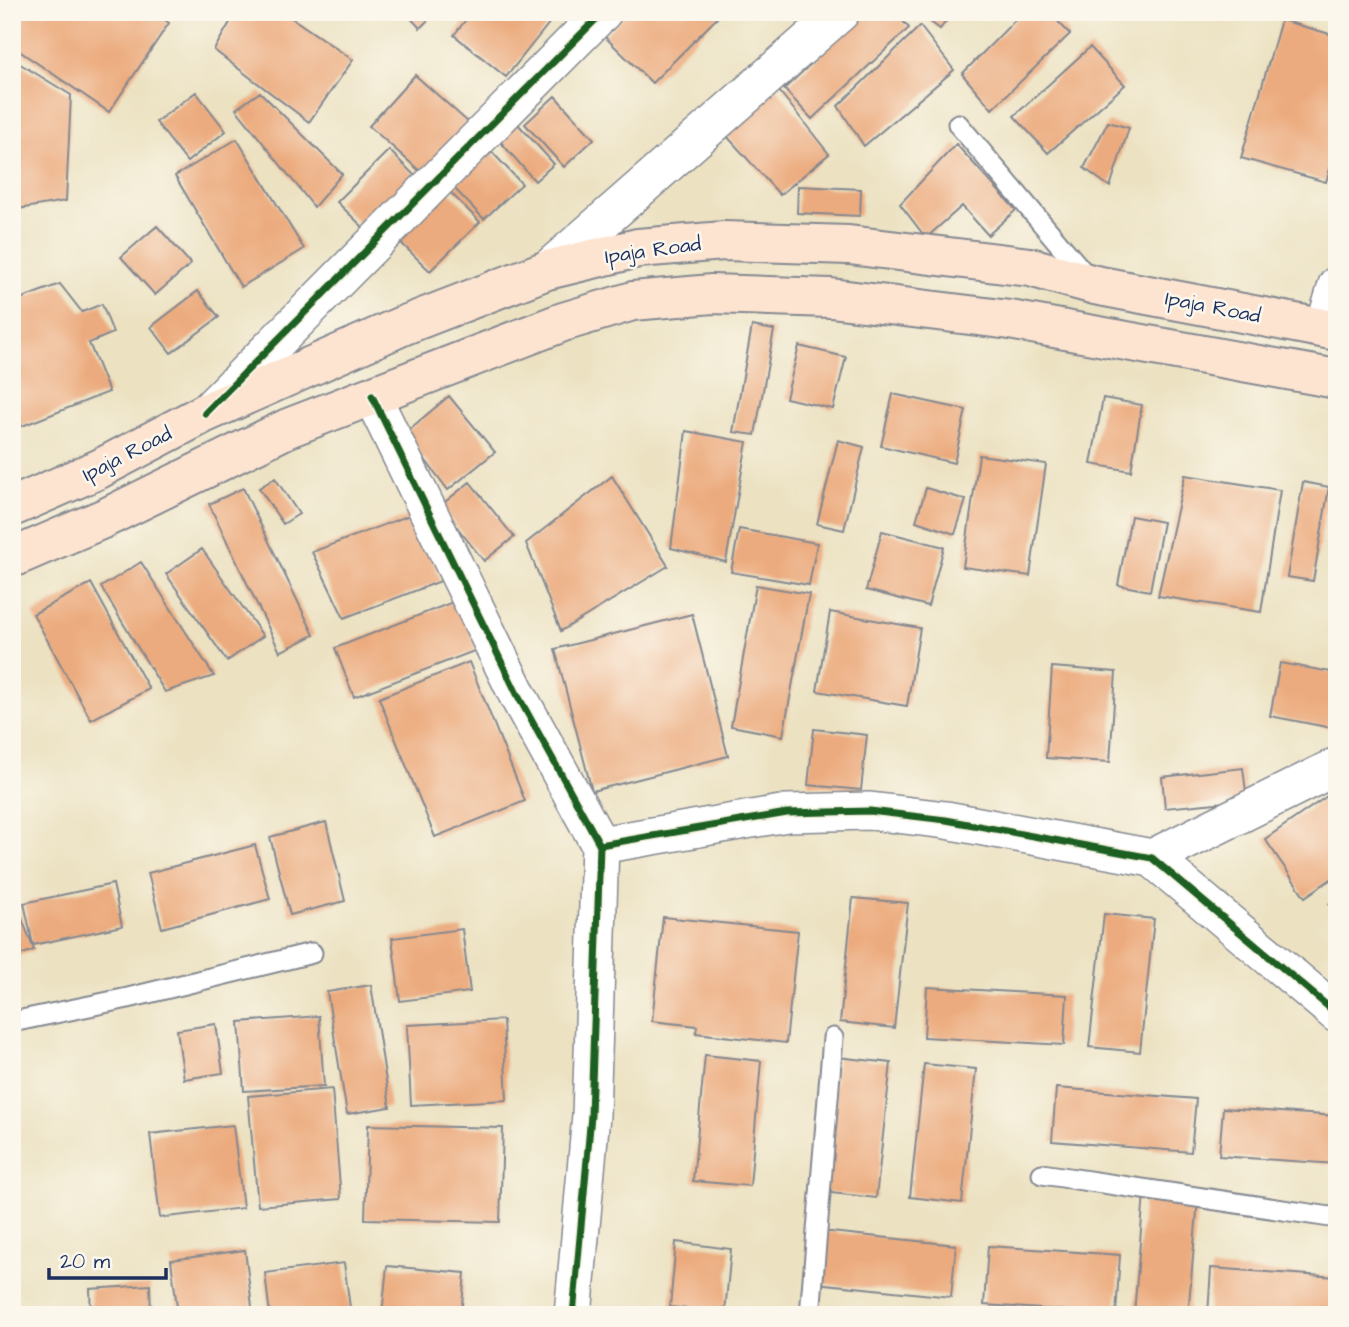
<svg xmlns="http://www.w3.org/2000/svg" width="1349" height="1327" font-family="'Architects Daughter',sans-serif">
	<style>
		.building { fill: #ecab7e }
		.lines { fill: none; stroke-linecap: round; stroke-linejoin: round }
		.service-casing { stroke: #848890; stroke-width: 23 }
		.minor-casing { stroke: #848890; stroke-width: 40 }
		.secondary-casing { stroke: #848890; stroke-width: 42 }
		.service { stroke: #fff; stroke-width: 19 }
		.minor { stroke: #fff; stroke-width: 37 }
		.secondary { stroke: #fde4d1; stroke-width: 38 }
		.cycleway-casing { stroke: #fbf7ec; stroke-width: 11 }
		.cycleway { stroke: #1b5e20; stroke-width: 7 }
		.labels { text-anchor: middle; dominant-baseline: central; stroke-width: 5; stroke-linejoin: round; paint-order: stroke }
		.street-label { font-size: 21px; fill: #1b2f5e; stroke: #fbf7ec }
	</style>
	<rect width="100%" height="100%" fill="#fbf7ec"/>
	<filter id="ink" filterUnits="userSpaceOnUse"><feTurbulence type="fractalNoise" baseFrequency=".0143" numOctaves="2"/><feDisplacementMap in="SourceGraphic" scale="14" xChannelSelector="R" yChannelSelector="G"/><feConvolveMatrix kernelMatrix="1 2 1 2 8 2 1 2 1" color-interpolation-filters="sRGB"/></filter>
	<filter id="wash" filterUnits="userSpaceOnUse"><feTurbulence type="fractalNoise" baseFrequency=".00686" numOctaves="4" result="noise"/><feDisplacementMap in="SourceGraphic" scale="28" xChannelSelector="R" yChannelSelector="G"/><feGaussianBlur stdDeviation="1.57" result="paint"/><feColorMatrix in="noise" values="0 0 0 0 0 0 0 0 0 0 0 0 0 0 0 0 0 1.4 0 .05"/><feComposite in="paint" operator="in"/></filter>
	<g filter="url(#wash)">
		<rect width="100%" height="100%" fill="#ece2c2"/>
		<g id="blocks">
			<path class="building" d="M12,12H154L169,23L109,112L12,46Z
				M236,12H283L353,60L309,122L214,50Z
				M405,12H436L420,28Z
				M472,12H558L506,77L454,35Z
				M628,12H723L652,83L604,36Z
				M866,12H895L909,28L812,119L784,89Z
				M917,12H953L940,29Z
				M1023,12H1049L1070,34L992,109L962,74Z
				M1281,20L1337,36V145L1326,182L1241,158Z
				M920,26L954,70L864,146L838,106Z
				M1090,47L1125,85L1048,153L1014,116Z
				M12,59L71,95L66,201L12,210Z
				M415,75L468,122L422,173L369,126Z
				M776,87L829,154L780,195L725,134Z
				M196,92L226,131L187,162L156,122Z
				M260,92L342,174L314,207L236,109Z
				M555,96L594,139L564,167L525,124Z
				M1108,122L1129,128L1110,187L1084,168Z
				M517,123L554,164L535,181L498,139Z
				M237,139L304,249L241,287L175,176Z
				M956,144L1016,210L988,235L962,206L926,238L900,204Z
				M389,150L419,180L367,231L337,202Z
				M492,152L522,184L484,219L453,187Z
				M798,186L861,189L860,216L797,213Z
				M448,190L480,222L430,271L397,239Z
				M157,226L191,264L155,295L121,257Z
				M60,284L82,312L102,304L113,333L89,343L109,392L12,430V302Z
				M198,291L219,317L171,353L151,327Z
				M752,326L774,330L755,435L733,432Z
				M799,346L846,357L833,409L786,398Z
				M893,394L966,410L954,463L881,446Z
				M449,396L495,452L448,490L405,433Z
				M1103,398L1142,405L1131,471L1091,464Z
				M686,431L747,442L726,562L671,548Z
				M838,440L864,447L844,530L817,524Z
				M979,455L1046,464L1030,576L963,567Z
				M1185,475L1280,490L1261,612L1158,596Z
				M612,476L668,566L561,631L526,543Z
				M275,478L299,514L283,524L259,488Z
				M470,482L514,537L484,561L440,506Z
				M1303,482L1329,487L1313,581L1287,577Z
				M243,488L314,635L280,652L209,504Z
				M926,488L966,500L955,534L916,521Z
				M415,513L441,581L344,618L312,552Z
				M1131,516L1163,522L1150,591L1118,585Z
				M739,529L817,543L809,585L731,572Z
				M882,531L944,547L928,606L866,590Z
				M202,549L263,636L227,661L166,574Z
				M141,562L214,676L165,692L101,587Z
				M91,583L149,689L91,720L33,614Z
				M756,585L809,594L783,736L731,726Z
				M458,600L477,650L354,697L335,648Z
				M830,612L920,628L907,706L817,691Z
				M692,614L728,756L592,791L555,649Z
				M469,662L525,801L435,837L379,698Z
				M1280,663L1337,673V729L1270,716Z
				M1052,667L1116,672L1110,762L1046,758Z
				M814,729L867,735L861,790L808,785Z
				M1243,768L1247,800L1165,808L1162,777Z
				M1333,792L1337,797V875L1305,897L1265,839Z
				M326,822L345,901L290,915L270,837Z
				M255,845L270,899L162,928L148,873Z
				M113,884L122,926L33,945L24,903Z
				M12,893L34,950L12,958Z
				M853,898L908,903L894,1028L840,1022Z
				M1337,898V915L1329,904Z
				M1104,914L1154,919L1140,1052L1089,1047Z
				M663,917L798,931L786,1043L696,1033L697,1026L652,1021Z
				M462,929L470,992L400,1001L392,938Z
				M371,985L390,1107L347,1114L327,992Z
				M927,987L1067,995L1064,1045L924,1037Z
				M319,1016L324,1086L244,1091L239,1022Z
				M503,1020L507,1100L411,1105L407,1025Z
				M216,1024L223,1073L184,1079L177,1030Z
				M705,1055L761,1061L750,1186L693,1181Z
				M837,1057L891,1063L876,1198L823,1192Z
				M924,1064L976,1069L962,1203L910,1197Z
				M1056,1088L1196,1099L1191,1152L1052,1141Z
				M332,1089L341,1199L258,1206L248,1096Z
				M1223,1108L1337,1116V1164L1219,1156Z
				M233,1125L243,1208L160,1218L150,1134Z
				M368,1125L503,1128L500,1222L365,1219Z
				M12,1183L16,1201L12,1202Z
				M1144,1194L1198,1199L1188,1315L1134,1314Z
				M821,1231L956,1245L951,1297L816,1283Z
				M676,1242L731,1249L725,1313L670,1307Z
				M988,1246L1120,1255L1116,1314L984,1305Z
				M245,1250L253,1315H178L171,1260Z
				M344,1263L351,1315H270L265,1273Z
				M387,1266L465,1273L461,1315H382Z
				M1211,1268L1337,1277V1315H1208Z
				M150,1285L151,1315H91L90,1289Z"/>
		</g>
	</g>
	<g filter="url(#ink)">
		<use href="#blocks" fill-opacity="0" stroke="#848890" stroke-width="2"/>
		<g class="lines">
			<defs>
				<path id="service" d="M958,124L1089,279
					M12,1022L128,998L312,953
					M1042,1174L1337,1218
					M810,1315L833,1038"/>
				<path id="minor" d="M547,270L841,12
					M1324,329L1337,285
					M372,396L518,696L600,845L591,1115L573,1315
					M210,409L603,12
					M600,845L787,813L870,811L946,820L1152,858L1337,1014
					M1152,858L1337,766"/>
				<path id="secondary" d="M12,507L99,469L205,413L402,326L547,270L638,248L724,241L849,245L1030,267L1095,285L1337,331
					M12,558L105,518L288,428L563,322L633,301L712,294L831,298L1010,320L1337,379"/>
			</defs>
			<use href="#service" class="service-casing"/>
			<use href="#minor" class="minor-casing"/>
			<use href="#secondary" class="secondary-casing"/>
			<use href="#service" class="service"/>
			<use href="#minor" class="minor"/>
			<use href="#secondary" class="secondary"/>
			<defs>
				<path id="cycleway" d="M372,396L518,696L600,845L591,1115L573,1315
					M205,413L603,12
					M600,845L787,813L870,811L946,820L1152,858L1337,1014"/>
			</defs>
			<use href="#cycleway" class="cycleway-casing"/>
			<use href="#cycleway" class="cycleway"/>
		</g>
	</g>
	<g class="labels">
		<g class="street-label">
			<text transform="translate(653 250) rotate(-8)">Ipaja Road</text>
			<text transform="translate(1213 307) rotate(11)">Ipaja Road</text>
			<text transform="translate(127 454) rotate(-27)">Ipaja Road</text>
		</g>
	</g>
	<rect width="1349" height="1327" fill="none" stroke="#fbf7ec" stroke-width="42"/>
	<path d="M49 1268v10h117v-10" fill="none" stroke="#1b2f5e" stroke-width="3.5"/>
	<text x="60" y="1268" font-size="21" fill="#1b2f5e" stroke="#fbf7ec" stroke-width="5" paint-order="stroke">20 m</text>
</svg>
